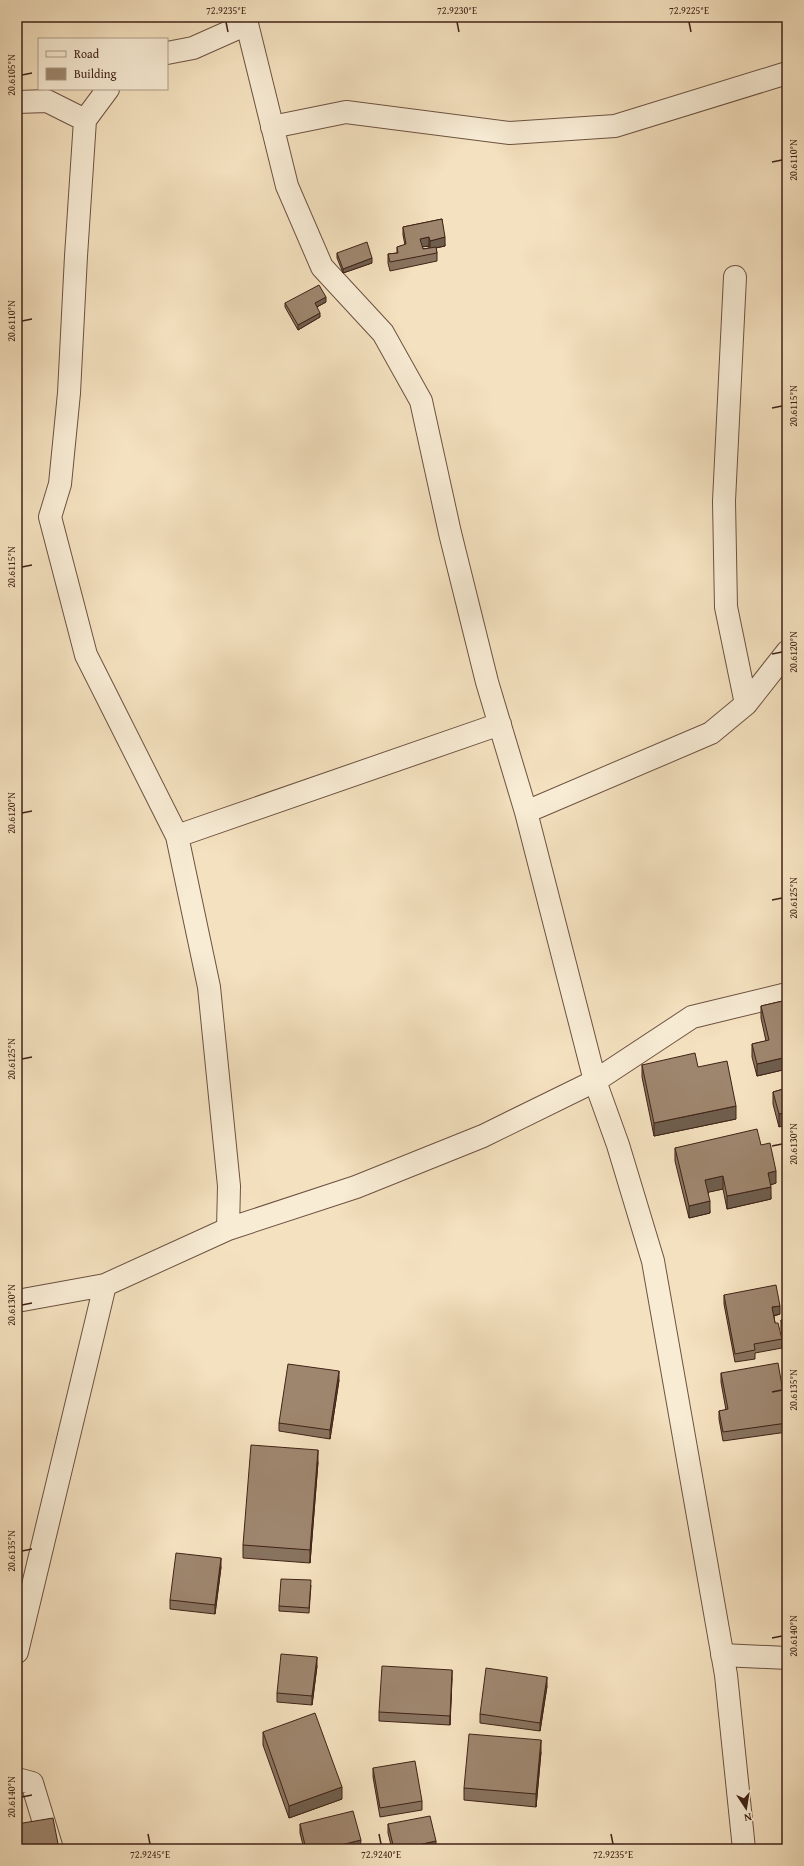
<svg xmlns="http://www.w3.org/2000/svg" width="804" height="1866" font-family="'Gentium Book Plus',serif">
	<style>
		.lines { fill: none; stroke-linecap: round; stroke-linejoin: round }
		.minor-casing { stroke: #6d5241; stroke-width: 24 }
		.minor { stroke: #f8ecd5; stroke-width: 22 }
		.wall { fill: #88735f; stroke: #402317; fill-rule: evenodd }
		.shaded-wall { fill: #6f5e4d; stroke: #402317 }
		.building { fill: #9e866e; stroke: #402317 }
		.ticks { fill: none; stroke: #402317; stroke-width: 1.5 }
		.neatline { fill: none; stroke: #402317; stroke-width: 1.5 }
		.ticks-label { font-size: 10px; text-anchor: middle; fill: #402317 }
	</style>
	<rect width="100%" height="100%" fill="#f4e1bf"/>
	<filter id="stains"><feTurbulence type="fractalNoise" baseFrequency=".005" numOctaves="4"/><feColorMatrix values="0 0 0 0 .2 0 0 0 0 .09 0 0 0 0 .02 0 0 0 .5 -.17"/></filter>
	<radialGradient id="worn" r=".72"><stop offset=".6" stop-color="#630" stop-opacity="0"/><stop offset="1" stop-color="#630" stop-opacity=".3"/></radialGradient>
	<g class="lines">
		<defs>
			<path id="minor" d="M247,17V24L287,186L322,267L383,333L421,401L450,533L487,682L526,812L595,1081L618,1145L653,1261L726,1675L744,1849
				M167,53L193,48L247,24
				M108,89L85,120L76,256L69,393L60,484L50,517L86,655L177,836L209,987L229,1186L228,1229
				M17,102L47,101L85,120
				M272,127L346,112L510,133L615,126L787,73
				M735,277L724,501L726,607L746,704
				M526,812L711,733L746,704L787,652
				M177,836L500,724
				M17,1301L105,1285L228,1229L356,1187L483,1136L595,1081L692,1017L787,994
				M17,1652L105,1285
				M722,1655L787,1658
				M17,1779L32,1783L52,1849"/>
		</defs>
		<use href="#minor" class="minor-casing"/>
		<use href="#minor" class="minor"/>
	</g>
	<path class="wall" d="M442,219L445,246L436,248L437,253V261L390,271L388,263V254L397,253V247L405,245L403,235V227ZM429,246V248L423,249L422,247Z
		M337,253L372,263L343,273L337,258Z
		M326,302L317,307L320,317L298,330L285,307V303Z
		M787,1000V1069L757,1076L752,1057V1044L766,1041L761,1018V1006Z
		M642,1065L698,1067L736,1119L654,1136L642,1077Z
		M787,1088L779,1127L773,1104V1092Z
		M761,1145L776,1183L770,1185L771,1199L727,1209L723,1189L708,1192L710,1213L689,1218L675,1161V1148Z
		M783,1282H787V1309L783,1291Z
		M724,1295L780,1314L774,1316L775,1323L782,1339V1348L755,1353V1359L735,1362L724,1304Z
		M787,1319L785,1352L781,1329V1320Z
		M721,1373L787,1414V1432L723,1441L719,1419V1411L726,1410L721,1382Z
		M339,1380L330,1439L279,1431V1423Z
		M318,1462L310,1563L243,1558V1545Z
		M221,1567L215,1614L170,1609V1600Z
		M311,1585L309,1613L279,1611V1606Z
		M317,1666L312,1705L277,1702V1693Z
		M452,1678L450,1725L379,1721V1712Z
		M547,1686L540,1731L480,1723V1714Z
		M263,1732L342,1799L289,1818L263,1745Z
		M541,1752L536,1807L464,1800V1788Z
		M373,1768L422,1801V1810L380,1817L373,1777Z
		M300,1824L361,1849H304L300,1833Z
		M388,1824L436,1849H392L388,1833Z"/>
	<path class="shaded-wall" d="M429,237V246L420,247V239Z
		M445,237V246L430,249V241Z
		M372,258V263L343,273V269Z
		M326,297V302L315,308V303Z
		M320,313V317L298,330V325Z
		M787,1057V1069L757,1076V1064Z
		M736,1106V1119L654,1136V1123Z
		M787,1112V1125L779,1127V1114Z
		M776,1171V1183L768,1186V1173Z
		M723,1176V1189L705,1193V1180Z
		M771,1187V1199L727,1209V1196Z
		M710,1201V1213L689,1218V1206Z
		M780,1306V1314L772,1316V1307Z
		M785,1343H787V1351L785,1352Z
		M339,1371V1380L330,1439V1430Z
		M318,1450V1462L310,1563V1550Z
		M221,1558V1567L215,1614V1605Z
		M317,1657V1666L312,1705V1696Z
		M452,1670V1678L450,1725V1716Z
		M547,1677V1686L540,1731V1723Z
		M541,1740V1752L536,1807V1794Z
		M342,1787V1799L289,1818V1806Z
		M361,1840L360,1849H325Z
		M436,1841V1849H400Z"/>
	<path class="building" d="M442,219L445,237L430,241L429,237L420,239L423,249L436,247L437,253L390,262L388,254L398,253L397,247L406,244L403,227Z
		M367,242L372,258L343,269L337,253Z
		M319,285L326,297L315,303L320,313L298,325L285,303Z
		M787,1000V1057L757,1064L752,1044L769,1040L761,1006Z
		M695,1053L698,1067L727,1061L736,1106L654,1123L642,1065Z
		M787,1088V1112L779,1114L773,1092Z
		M757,1129L761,1145L770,1143L776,1171L768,1173L771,1187L727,1196L723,1176L705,1180L710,1201L689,1206L675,1148Z
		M783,1282H787V1300Z
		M776,1285L780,1306L772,1307L775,1323H778L782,1339L754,1344L755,1350L735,1354L724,1295Z
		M787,1319V1343H785L781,1320Z
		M778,1363L787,1414V1423L723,1432L719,1411L728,1409L721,1373Z
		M288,1364L339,1371L330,1430L279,1423Z
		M251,1445L318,1450L310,1550L243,1545Z
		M176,1553L221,1558L215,1605L170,1600Z
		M281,1579L311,1580L309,1608L279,1606Z
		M281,1654L317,1657L312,1696L277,1693Z
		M382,1666L452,1670L450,1716L379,1712Z
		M486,1668L547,1677L540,1723L480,1714Z
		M315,1713L342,1787L289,1806L263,1732Z
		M469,1734L541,1740L536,1794L464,1788Z
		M415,1761L422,1801L380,1808L373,1768Z
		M353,1811L361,1840L325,1849H306L300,1824Z
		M430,1816L436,1841L400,1849H394L388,1824Z
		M53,1818L59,1849H17V1824Z"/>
	<path class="ticks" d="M226,22L228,32M457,22L459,32M689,22L691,32M22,75L32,73M772,162L782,160M22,321L32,319M772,408L782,406M22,567L32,565M772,654L782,652M22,813L32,811M772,900L782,898M22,1059L32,1057M772,1146L782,1144M22,1305L32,1303M772,1392L782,1390M22,1551L32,1549M772,1638L782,1636M22,1797L32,1795M148,1834L150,1844M379,1834L381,1844M611,1834L613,1844"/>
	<rect width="804" height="1866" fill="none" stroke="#f4e1bf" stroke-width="44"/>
	<rect x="38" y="38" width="130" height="52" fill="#f8ecd5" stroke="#ae9c89"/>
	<rect x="46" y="51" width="20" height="6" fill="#f8ecd5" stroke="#ae9c89"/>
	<text x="74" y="58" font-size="12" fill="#402317">Road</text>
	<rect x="46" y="68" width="20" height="12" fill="#9e866e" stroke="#ae9c89"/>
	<text x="74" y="78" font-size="12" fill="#402317">Building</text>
	<g transform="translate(746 1808) rotate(168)" stroke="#f8ecd5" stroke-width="3" paint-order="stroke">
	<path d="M0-3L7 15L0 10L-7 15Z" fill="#402317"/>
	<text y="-6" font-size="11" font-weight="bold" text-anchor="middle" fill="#402317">N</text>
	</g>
	<rect x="22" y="22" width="760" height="1822" class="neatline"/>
	<g class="ticks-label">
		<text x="226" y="14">72.9235°E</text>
		<text x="457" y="14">72.9230°E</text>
		<text x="689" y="14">72.9225°E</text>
		<text transform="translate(11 75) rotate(-90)" y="4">20.6105°N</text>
		<text transform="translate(793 160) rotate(-90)" y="4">20.6110°N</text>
		<text transform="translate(11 321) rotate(-90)" y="4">20.6110°N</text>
		<text transform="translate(793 406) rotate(-90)" y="4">20.6115°N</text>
		<text transform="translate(11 567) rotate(-90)" y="4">20.6115°N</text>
		<text transform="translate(793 652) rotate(-90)" y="4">20.6120°N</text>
		<text transform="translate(11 813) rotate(-90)" y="4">20.6120°N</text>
		<text transform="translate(793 898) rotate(-90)" y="4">20.6125°N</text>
		<text transform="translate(11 1059) rotate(-90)" y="4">20.6125°N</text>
		<text transform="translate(793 1144) rotate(-90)" y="4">20.6130°N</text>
		<text transform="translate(11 1305) rotate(-90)" y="4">20.6130°N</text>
		<text transform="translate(793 1390) rotate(-90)" y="4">20.6135°N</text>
		<text transform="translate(11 1551) rotate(-90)" y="4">20.6135°N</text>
		<text transform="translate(793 1636) rotate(-90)" y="4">20.6140°N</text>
		<text transform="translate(11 1797) rotate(-90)" y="4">20.6140°N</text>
		<text x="150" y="1858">72.9245°E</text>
		<text x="381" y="1858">72.9240°E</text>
		<text x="613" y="1858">72.9235°E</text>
	</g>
	<rect width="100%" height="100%" filter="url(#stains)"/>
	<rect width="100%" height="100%" fill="url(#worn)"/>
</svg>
